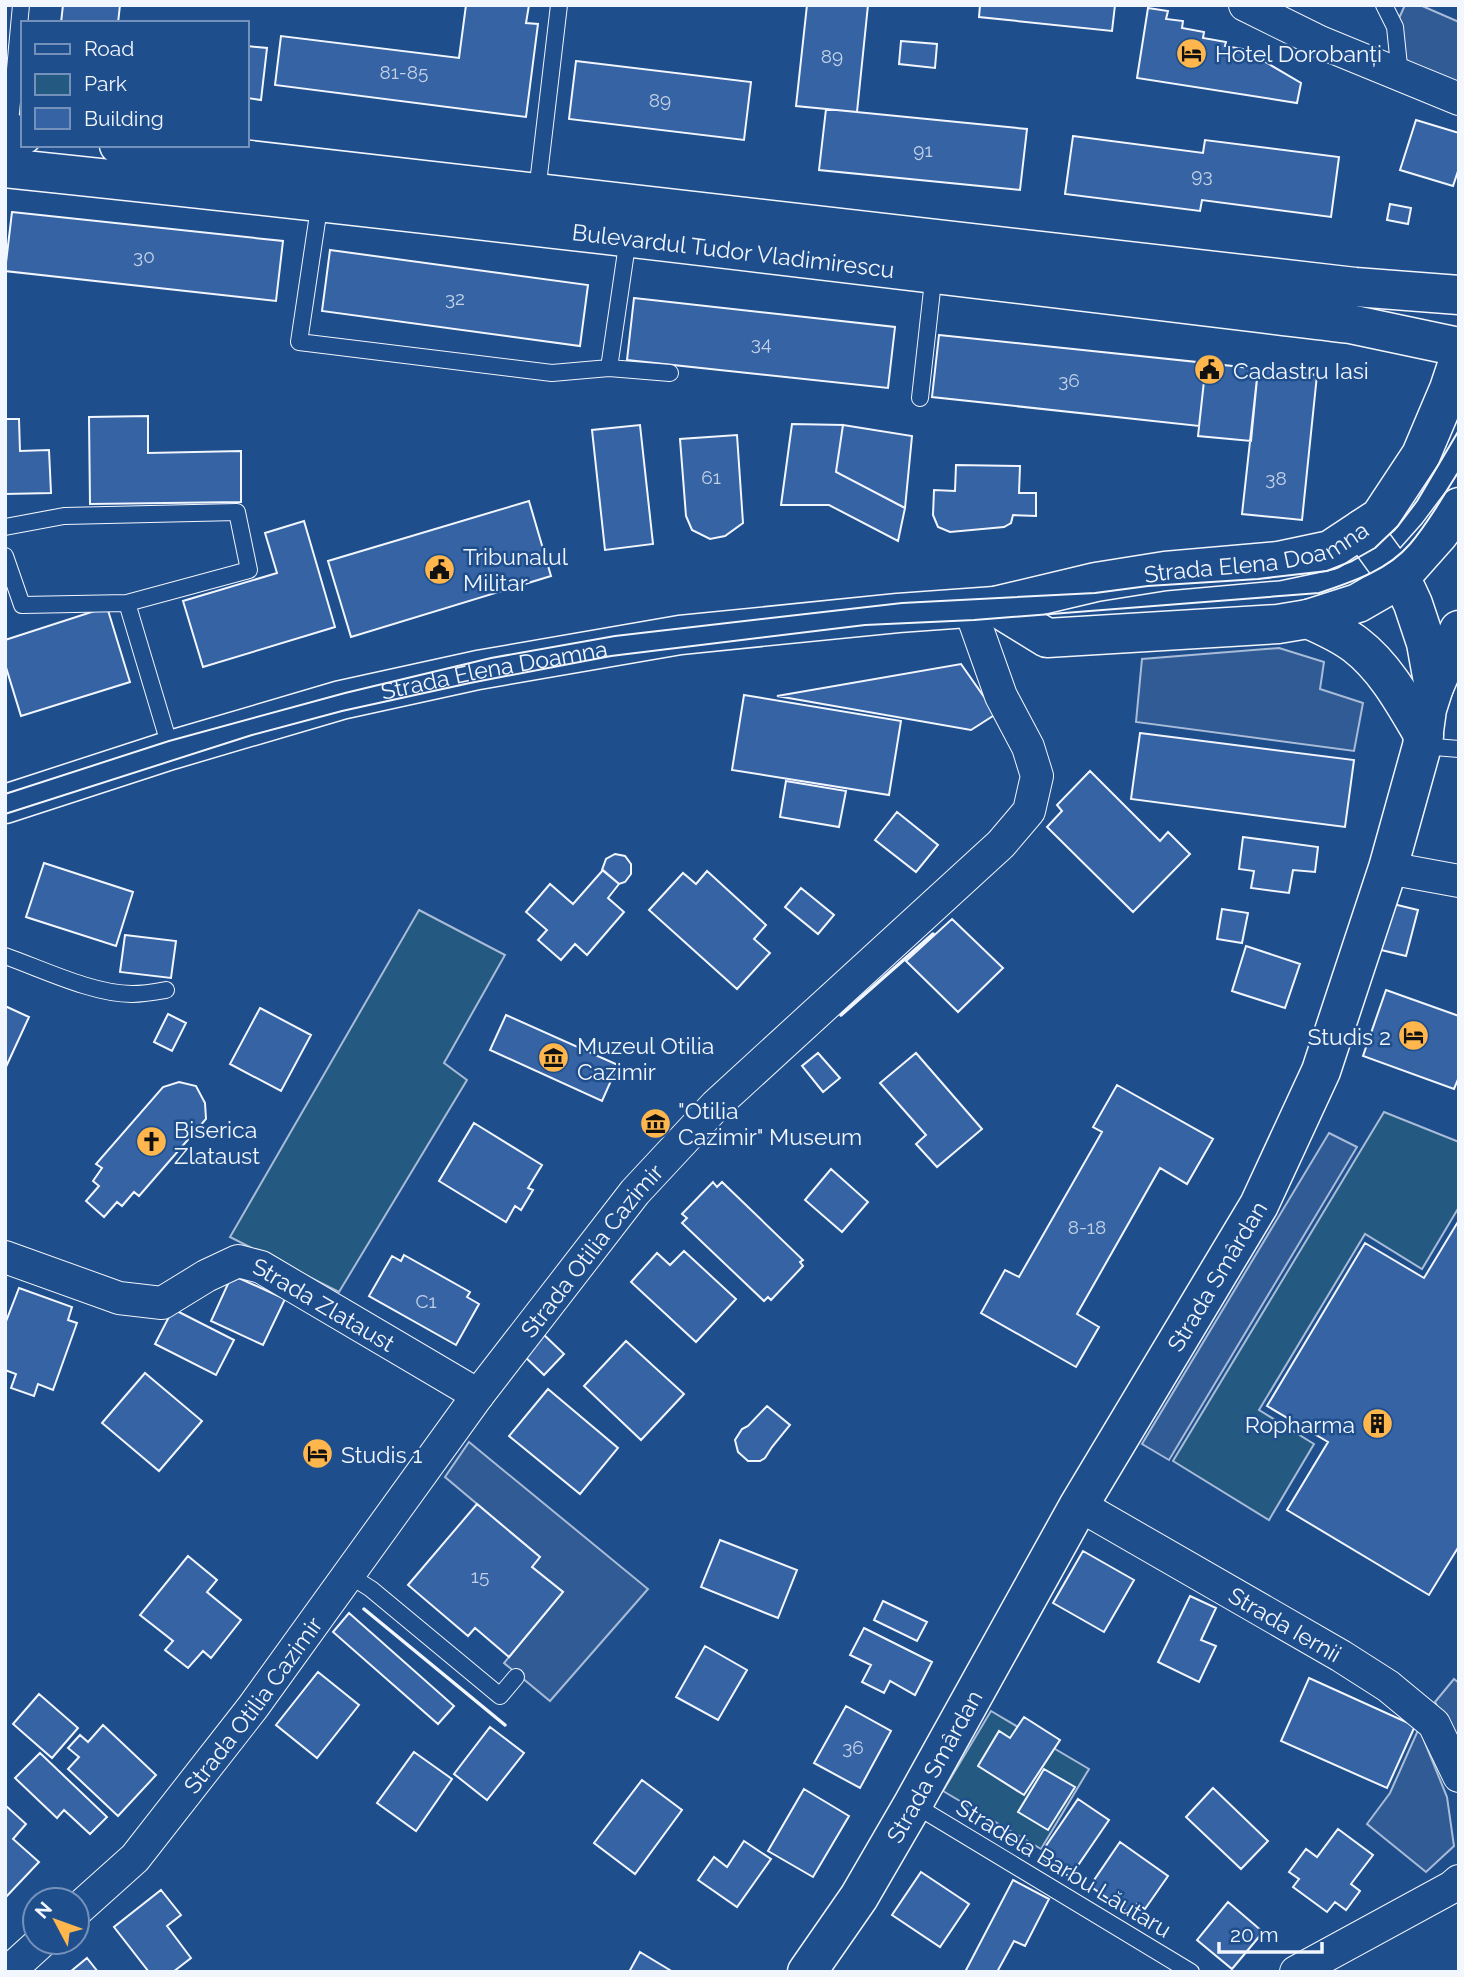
<svg xmlns="http://www.w3.org/2000/svg" width="1464" height="1977" font-family="Raleway,sans-serif">
	<style>
		.green { fill: #245a82; stroke: #a8bbd7; stroke-width: 2 }
		.parking { fill: #305b95; stroke: #a8bbd7; stroke-width: 2 }
		.building { fill: #3563a3; stroke: #f2f6ff; stroke-width: 2 }
		.lines { fill: none; stroke-linecap: round; stroke-linejoin: round }
		.service-casing { stroke: #f2f6ff; stroke-width: 18 }
		.minor-casing { stroke: #f2f6ff; stroke-width: 34 }
		.tertiary-casing { stroke: #f2f6ff; stroke-width: 41 }
		.secondary-casing { stroke: #f2f6ff; stroke-width: 41 }
		.primary-casing { stroke: #f2f6ff; stroke-width: 41 }
		.service { stroke: #1f4e8c; stroke-width: 16 }
		.minor { stroke: #1f4e8c; stroke-width: 32 }
		.tertiary { stroke: #1f4e8c; stroke-width: 38 }
		.secondary { stroke: #1f4e8c; stroke-width: 38 }
		.primary { stroke: #1f4e8c; stroke-width: 38 }
		.tram { stroke: #f2f6ff; stroke-width: 2 }
		.wall { stroke: #f2f6ff; stroke-width: 3.5 }
		.labels { text-anchor: middle; dominant-baseline: central; stroke-width: 5; stroke-linejoin: round; paint-order: stroke }
		.number-label { font-size: 19px; fill: #c3d1e8 }
		.poi-label { font-size: 23px; fill: #f2f6ff; stroke: #1f4e8c; text-anchor: start }
		.street-label { font-size: 23px; fill: #f2f6ff; stroke: #1f4e8c }
	</style>
	<rect width="100%" height="100%" fill="#1f4e8c"/>
	<path class="green" d="M419,910L505,955L444,1063L467,1080L339,1292L230,1237Z
		M1384,1112L1459,1142V1207L1422,1269L1365,1234L1259,1410L1314,1444L1269,1520L1173,1461Z
		M991,1711L1089,1769L1041,1849L943,1791Z"/>
	<path class="parking" d="M1405,5H1420L1459,22V99L1400,75L1395,27Z
		M1279,648L1324,662L1320,689L1363,703L1354,751L1136,722L1142,659Z
		M1329,1133L1357,1147L1169,1460L1142,1444Z
		M469,1442L648,1589L550,1701L504,1663L563,1592L532,1567L540,1557L445,1477Z
		M1454,1679L1459,1683V1748L1435,1702Z
		M1419,1728L1447,1797L1454,1846L1426,1872L1367,1824L1390,1793Z"/>
	<path class="building" d="M63,5H120L118,23H61Z
		M466,5H529L526,23L538,24L526,117L275,85L281,36L459,58Z
		M807,5H868L857,112L796,106Z
		M980,5H1115L1112,31L979,17Z
		M1148,8L1168,11L1166,19L1183,21L1182,28L1204,32L1203,38L1226,42L1225,46L1243,49L1242,57L1262,60L1301,83L1297,103L1137,78Z
		M901,41L937,44L935,68L899,64Z
		M247,46L267,48L261,100L247,98Z
		M576,61L751,82L744,140L569,119Z
		M826,109L1027,129L1020,190L819,170Z
		M1416,120L1459,133V168L1453,186L1400,170Z
		M1073,136L1203,153L1205,140L1339,157L1331,217L1202,200L1200,211L1065,194Z
		M1390,204L1411,208L1408,224L1387,220Z
		M12,212L283,241L276,301L5,271Z
		M330,250L588,285L580,346L322,311Z
		M634,298L895,327L888,388L627,360Z
		M939,335L1206,363L1199,426L932,397Z
		M1206,363L1258,369L1251,441L1198,436Z
		M1258,369L1317,375L1302,520L1242,514Z
		M148,416V453L241,451V502L90,504L89,417Z
		M5,419H19L20,451L49,450L51,493L5,494Z
		M792,424L843,425L836,472L905,508L898,541L829,505H781Z
		M640,425L653,544L605,550L592,430Z
		M843,425L912,436L905,508L836,472Z
		M737,435L743,523L725,536L710,539L692,530L686,516L680,439Z
		M956,465L1020,466L1019,493H1036V516L1013,515L1011,523L1004,527L950,532L938,527L933,515L934,490L955,491Z
		M529,501L551,576L351,637L328,561Z
		M304,521L335,627L203,667L183,601L277,573L265,533Z
		M107,607L130,682L21,716L5,664V640Z
		M961,664L996,714L971,730L777,696Z
		M744,695L901,721L889,795L732,770Z
		M1140,733L1354,760L1345,827L1131,799Z
		M1090,771L1160,841L1168,832L1190,854L1133,912L1047,827L1062,811L1057,805Z
		M786,781L846,791L839,827L780,817Z
		M897,812L938,845L916,872L875,840Z
		M1243,837L1318,847L1315,872L1293,870L1289,893L1251,888L1254,871L1239,869Z
		M615,854L625,856L631,864V874L625,882L619,884L602,870L606,859Z
		M44,863L133,892L116,946L26,917Z
		M603,870L619,884L608,898L624,912L587,955L575,944L561,960L538,940L547,930L526,912L550,884L573,904Z
		M707,871L766,925L754,939L770,953L737,989L649,910L683,873L696,884Z
		M801,888L834,915L818,934L785,907Z
		M1389,903L1418,910L1406,956L1377,949Z
		M1222,909L1248,913L1242,943L1217,939Z
		M952,919L1003,968L958,1012L906,961Z
		M125,935L176,941L171,978L120,972Z
		M1246,946L1300,964L1285,1008L1232,991Z
		M1386,990L1459,1016V1077L1454,1089L1363,1056Z
		M5,1006L29,1017L5,1069Z
		M260,1008L311,1035L281,1091L230,1064Z
		M168,1014L186,1023L172,1051L154,1042Z
		M506,1015L618,1065L602,1101L490,1050Z
		M818,1053L840,1078L823,1092L802,1066Z
		M916,1053L982,1129L937,1167L916,1144L926,1135L880,1083Z
		M179,1082L196,1086L205,1103L206,1119L139,1196L134,1192L122,1206L117,1202L104,1217L86,1201L99,1186L93,1181L102,1168L96,1164L163,1087Z
		M1117,1085L1213,1139L1187,1184L1160,1168L1077,1314L1099,1327L1076,1367L981,1313L1005,1270L1019,1277L1102,1132L1093,1127Z
		M474,1123L542,1165L528,1188L533,1190L521,1210L515,1206L506,1222L439,1181Z
		M831,1169L868,1202L842,1232L805,1200Z
		M713,1182L717,1187L722,1182L803,1260L800,1262L803,1266L771,1300L768,1297L764,1301L682,1223L687,1218L682,1214Z
		M1459,1220V1546L1429,1595L1287,1510L1328,1442L1267,1406L1365,1243L1424,1278Z
		M684,1251L736,1299L696,1342L631,1282L657,1253L670,1265Z
		M404,1255L470,1292L467,1297L479,1304L456,1345L369,1296L392,1256L401,1261Z
		M232,1275L285,1299L263,1345L211,1321Z
		M19,1288L72,1307L68,1320L77,1323L53,1390L38,1384L34,1396L11,1388L16,1374L5,1370V1324Z
		M173,1309L234,1340L216,1375L155,1344Z
		M541,1332L564,1354L544,1375L521,1353Z
		M626,1341L684,1394L641,1440L584,1386Z
		M145,1373L202,1421L159,1471L102,1423Z
		M548,1389L618,1448L580,1494L509,1436Z
		M767,1406L790,1425L772,1447L765,1458L760,1461H748L738,1452L735,1440L742,1429L748,1426Z
		M477,1504L540,1557L532,1567L563,1592L509,1657L475,1628L468,1636L408,1585Z
		M720,1540L797,1570L778,1618L701,1587Z
		M1083,1551L1134,1580L1104,1632L1053,1603Z
		M188,1556L217,1580L207,1592L241,1620L211,1658L203,1651L188,1668L165,1650L173,1641L140,1615Z
		M1190,1596L1216,1608L1201,1640L1216,1646L1199,1682L1158,1662Z
		M883,1601L927,1622L917,1641L874,1620Z
		M349,1613L454,1706L438,1724L333,1632Z
		M864,1628L932,1662L915,1695L890,1681L884,1693L862,1682L871,1665L850,1655Z
		M705,1646L747,1670L718,1720L676,1697Z
		M318,1672L359,1705L317,1758L276,1725Z
		M1309,1678L1415,1726L1387,1788L1281,1741Z
		M39,1694L78,1728L52,1758L13,1724Z
		M846,1706L891,1731L860,1788L814,1763Z
		M1024,1717L1060,1740L1024,1795L978,1766L999,1731L1010,1738Z
		M103,1725L156,1775L118,1816L68,1769L79,1757L68,1748L80,1735L88,1742Z
		M490,1727L524,1753L487,1800L454,1774Z
		M414,1752L452,1779L416,1831L377,1803Z
		M40,1753L107,1817L90,1834L64,1810L57,1818L15,1778Z
		M1044,1769L1075,1787L1048,1830L1018,1812Z
		M642,1780L682,1810L635,1874L594,1843Z
		M1213,1788L1268,1841L1241,1869L1186,1817Z
		M804,1789L849,1816L813,1877L768,1851Z
		M1078,1799L1109,1820L1070,1877L1039,1856Z
		M5,1805L26,1824L13,1839L39,1862L5,1898Z
		M1338,1829L1373,1855L1351,1884L1360,1891L1346,1910L1335,1902L1327,1912L1293,1887L1299,1879L1289,1872L1306,1849L1317,1857Z
		M744,1841L771,1859L737,1907L698,1880L714,1857L727,1867Z
		M1120,1842L1168,1876L1145,1909L1137,1904L1130,1914L1090,1886Z
		M921,1872L969,1904L940,1947L892,1915Z
		M1013,1880L1049,1899L1025,1946L1014,1941L997,1972H965Z
		M161,1890L181,1915L167,1926L191,1958L173,1972H149L114,1927Z
		M1228,1902L1263,1932L1232,1969L1197,1940Z
		M640,1952L673,1972H629Z
		M87,1958L98,1972H70Z"/>
	<g class="lines">
		<defs>
			<path id="service" d="M1384,5L1395,27L1400,75
				M9,134L21,5
				M537,192L559,5
				M320,201L299,342L552,373L609,368L628,238
				M609,368L670,373
				M920,398L934,272
				M5,527L64,516L237,512L249,570L127,603L22,605L5,556
				M127,603L171,750
				M1422,746L1459,749
				M5,956C42,969 93,994 132,994C143,994 155,992 166,990
				M349,1575L371,1589L500,1696L516,1677
				M913,1804L1191,1972"/>
			<g id="minor">
				<path d="M1245,5L1320,42L1459,99"/>
				<path d="M1388,868L1459,881"/>
				<path id="s1" d="M5,1257L119,1298L162,1303L206,1276L238,1261L261,1267L478,1395"/>
				<path id="s2" d="M1079,1505L1341,1656L1388,1686L1434,1724L1459,1776"/>
				<path id="s3" d="M77,1910L135,1858L253,1707L478,1395L635,1192L716,1105L1001,844L1029,811L1037,776L1028,747L1001,696L974,620L973,607"/>
				<path d="M8,1972L41,1942"/>
				<path d="M1296,1972L1452,1887L1459,1881"/>
			</g>
			<g id="tertiary">
				<path d="M1308,619C1324,626 1342,634 1356,645C1386,668 1405,704 1424,736"/>
				<path d="M1434,687L1459,630"/>
				<path id="s4" d="M807,1972L859,1897L913,1804L1079,1505L1259,1205L1321,1071L1388,868L1422,746L1427,709L1434,687L1426,643L1413,604L1407,591L1362,529"/>
			</g>
			<g id="secondary">
				<path d="M995,606L1047,638L1278,624L1308,619L1358,603L1398,580L1438,535L1459,507"/>
				<path id="s5" d="M5,804L171,750L341,700L478,670L680,635L898,613L995,606L1096,582L1165,571L1278,561L1330,550L1380,517L1421,455L1449,389L1459,359"/>
			</g>
			<g id="primary">
				<path d="M5,133L23,135"/>
				<path d="M119,145L1355,287L1459,295"/>
				<path id="s6" d="M5,168C454,215 902,270 1350,324L1459,347"/>
			</g>
		</defs>
		<use href="#service" class="service-casing"/>
		<use href="#minor" class="minor-casing"/>
		<use href="#tertiary" class="tertiary-casing"/>
		<use href="#secondary" class="secondary-casing"/>
		<use href="#primary" class="primary-casing"/>
		<use href="#service" class="service"/>
		<use href="#minor" class="minor"/>
		<use href="#tertiary" class="tertiary"/>
		<use href="#secondary" class="secondary"/>
		<use href="#primary" class="primary"/>
		<path class="tram" d="M5,794L169,741L345,693L491,658L615,636L902,603L1095,593L1148,586L1258,579L1327,571L1352,561L1375,548L1398,526L1417,501L1459,430
			M5,814L252,735L342,711L470,683L611,656L865,625L974,620L1319,593C1351,582 1387,571 1410,544C1429,522 1443,496 1459,471"/>
		<path class="wall" d="M841,1015L933,934
			M364,1609L505,1725"/>
	</g>
	<defs>
		<symbol id="hotel-disc" viewBox="-11 -11 22 22"><circle r="9.5" fill="#ffb74d" stroke="#1f4e8c"/><path d="M-6-4.5h1.5V1H6V5H4.5V3h-9V5H-6ZM-4 0a1.8 1.8 0 1 1 3.6 0ZM.5 0V-2.5h3Q6-2.5 6 0Z" fill="#111"/></symbol>
		<symbol id="civic-disc" viewBox="-11 -11 22 22"><circle r="9.5" fill="#ffb74d" stroke="#1f4e8c"/><path d="M-.6-6.5H3V-4.5H.6V-3L4-1V1h2V6H-6V1h2V-1L-.6-3ZM-1.2 2.5V6h2.4V2.5Z" fill="#111"/></symbol>
		<symbol id="museum-disc" viewBox="-11 -11 22 22"><circle r="9.5" fill="#ffb74d" stroke="#1f4e8c"/><path d="M0-6L6-3V-2H-6V-3ZM-5-1h2V3h-2ZM-1-1h2V3h-2ZM3-1h2V3H3ZM-6 4H6V6H-6Z" fill="#111"/></symbol>
		<symbol id="church-disc" viewBox="-11 -11 22 22"><circle r="9.5" fill="#ffb74d" stroke="#1f4e8c"/><path d="M-1.2-6h2.4v3.5h3.3v2.4h-3.3V6h-2.4V-.1h-3.3v-2.4h3.3Z" fill="#111"/></symbol>
		<symbol id="building-disc" viewBox="-11 -11 22 22"><circle r="9.5" fill="#ffb74d" stroke="#1f4e8c"/><path d="M-4-6H4V6H1V3H-1V6H-4ZM-2.5-4.3h1.7v1.8h-1.7ZM.8-4.3h1.7v1.8H.8ZM-2.5-1h1.7V.8h-1.7ZM.8-1h1.7V.8H.8Z" fill="#111"/></symbol>
	</defs>
	<g fill-rule="evenodd">
		<use href="#hotel-disc" x="1174" y="36" width="35" height="35"/>
		<use href="#civic-disc" x="1192" y="352" width="35" height="35"/>
		<use href="#civic-disc" x="422" y="552" width="35" height="35"/>
		<use href="#hotel-disc" x="1396" y="1018" width="35" height="35"/>
		<use href="#museum-disc" x="536" y="1040" width="35" height="35"/>
		<use href="#museum-disc" x="638" y="1106" width="35" height="35"/>
		<use href="#church-disc" x="134" y="1124" width="35" height="35"/>
		<use href="#building-disc" x="1360" y="1406" width="35" height="35"/>
		<use href="#hotel-disc" x="300" y="1436" width="35" height="35"/>
	</g>
	<g class="labels">
		<g class="number-label">
			<text x="832" y="56">89</text>
			<text x="404" y="72">81-85</text>
			<text x="660" y="100">89</text>
			<text x="923" y="150">91</text>
			<text x="1202" y="175">93</text>
			<text x="144" y="256">30</text>
			<text x="455" y="298">32</text>
			<text x="761" y="343">34</text>
			<text x="1069" y="380">36</text>
			<text x="711" y="477">61</text>
			<text x="1276" y="478">38</text>
			<text x="1087" y="1227">8-18</text>
			<text x="426" y="1301">C1</text>
			<text x="480" y="1576">15</text>
			<text x="853" y="1747">36</text>
		</g>
		<g class="poi-label">
			<text x="1215" y="53">Hotel Dorobanți</text>
			<text x="1233" y="370">Cadastru Iasi</text>
			<text x="463" y="556">Tribunalul<tspan x="463" dy="26">Militar</tspan></text>
			<text x="1391" y="1036" text-anchor="end">Studis 2</text>
			<text x="577" y="1045">Muzeul Otilia<tspan x="577" dy="26">Cazimir</tspan></text>
			<text x="678" y="1110">"Otilia<tspan x="678" dy="26">Cazimir" Museum</tspan></text>
			<text x="174" y="1129">Biserica<tspan x="174" dy="26">Zlataust</tspan></text>
			<text x="1355" y="1424" text-anchor="end">Ropharma</text>
			<text x="341" y="1454">Studis 1</text>
		</g>
		<g class="street-label">
			<text stroke="none"><textPath href="#s6" startOffset="733">Bulevardul Tudor Vladimirescu</textPath></text>
			<text stroke="none"><textPath href="#s5" startOffset="1281">Strada Elena Doamna</textPath></text>
			<text stroke="none"><textPath href="#s5" startOffset="508">Strada Elena Doamna</textPath></text>
			<text stroke="none"><textPath href="#s3" startOffset="838">Strada Otilia Cazimir</textPath></text>
			<text stroke="none"><textPath href="#s4" startOffset="808">Strada Smârdan</textPath></text>
			<text stroke="none"><textPath href="#s1" startOffset="348">Strada Zlataust</textPath></text>
			<text stroke="none"><textPath href="#s2" startOffset="238">Strada Iernii</textPath></text>
			<text stroke="none"><textPath href="#s3" startOffset="271">Strada Otilia Cazimir</textPath></text>
			<text stroke="none"><textPath href="#s4" startOffset="242">Strada Smârdan</textPath></text>
			<text transform="translate(1064 1868) rotate(31)">Stradela Barbu Lăutaru</text>
		</g>
	</g>
	<rect width="1464" height="1977" fill="none" stroke="#f2f6ff" stroke-width="14"/>
	<rect x="21" y="21" width="228" height="126" fill="#1f4e8c" stroke="#7391ba" stroke-width="2"/>
	<rect x="35" y="44" width="35" height="10" fill="#1f4e8c" stroke="#7391ba" stroke-width="2"/>
	<text x="84" y="56" font-size="21" fill="#f2f6ff">Road</text>
	<rect x="35" y="74" width="35" height="21" fill="#245a82" stroke="#7391ba" stroke-width="2"/>
	<text x="84" y="91" font-size="21" fill="#f2f6ff">Park</text>
	<rect x="35" y="108" width="35" height="21" fill="#3563a3" stroke="#7391ba" stroke-width="2"/>
	<text x="84" y="126" font-size="21" fill="#f2f6ff">Building</text>
	<g transform="translate(56 1921) rotate(311)"><circle r="33" fill="#1f4e8c" stroke="#7391ba" stroke-width="2"/>
	<path d="M0-5L12 26L0 18L-12 26Z" fill="#ffb74d"/>
	<text y="-10" font-size="19" font-weight="bold" text-anchor="middle" fill="#f2f6ff">N</text>
	</g>
	<path d="M1219 1942v10h103v-10" fill="none" stroke="#f2f6ff" stroke-width="3.5"/>
	<text x="1230" y="1942" font-size="21" fill="#f2f6ff" stroke="#1f4e8c" stroke-width="5" paint-order="stroke">20 m</text>
</svg>
